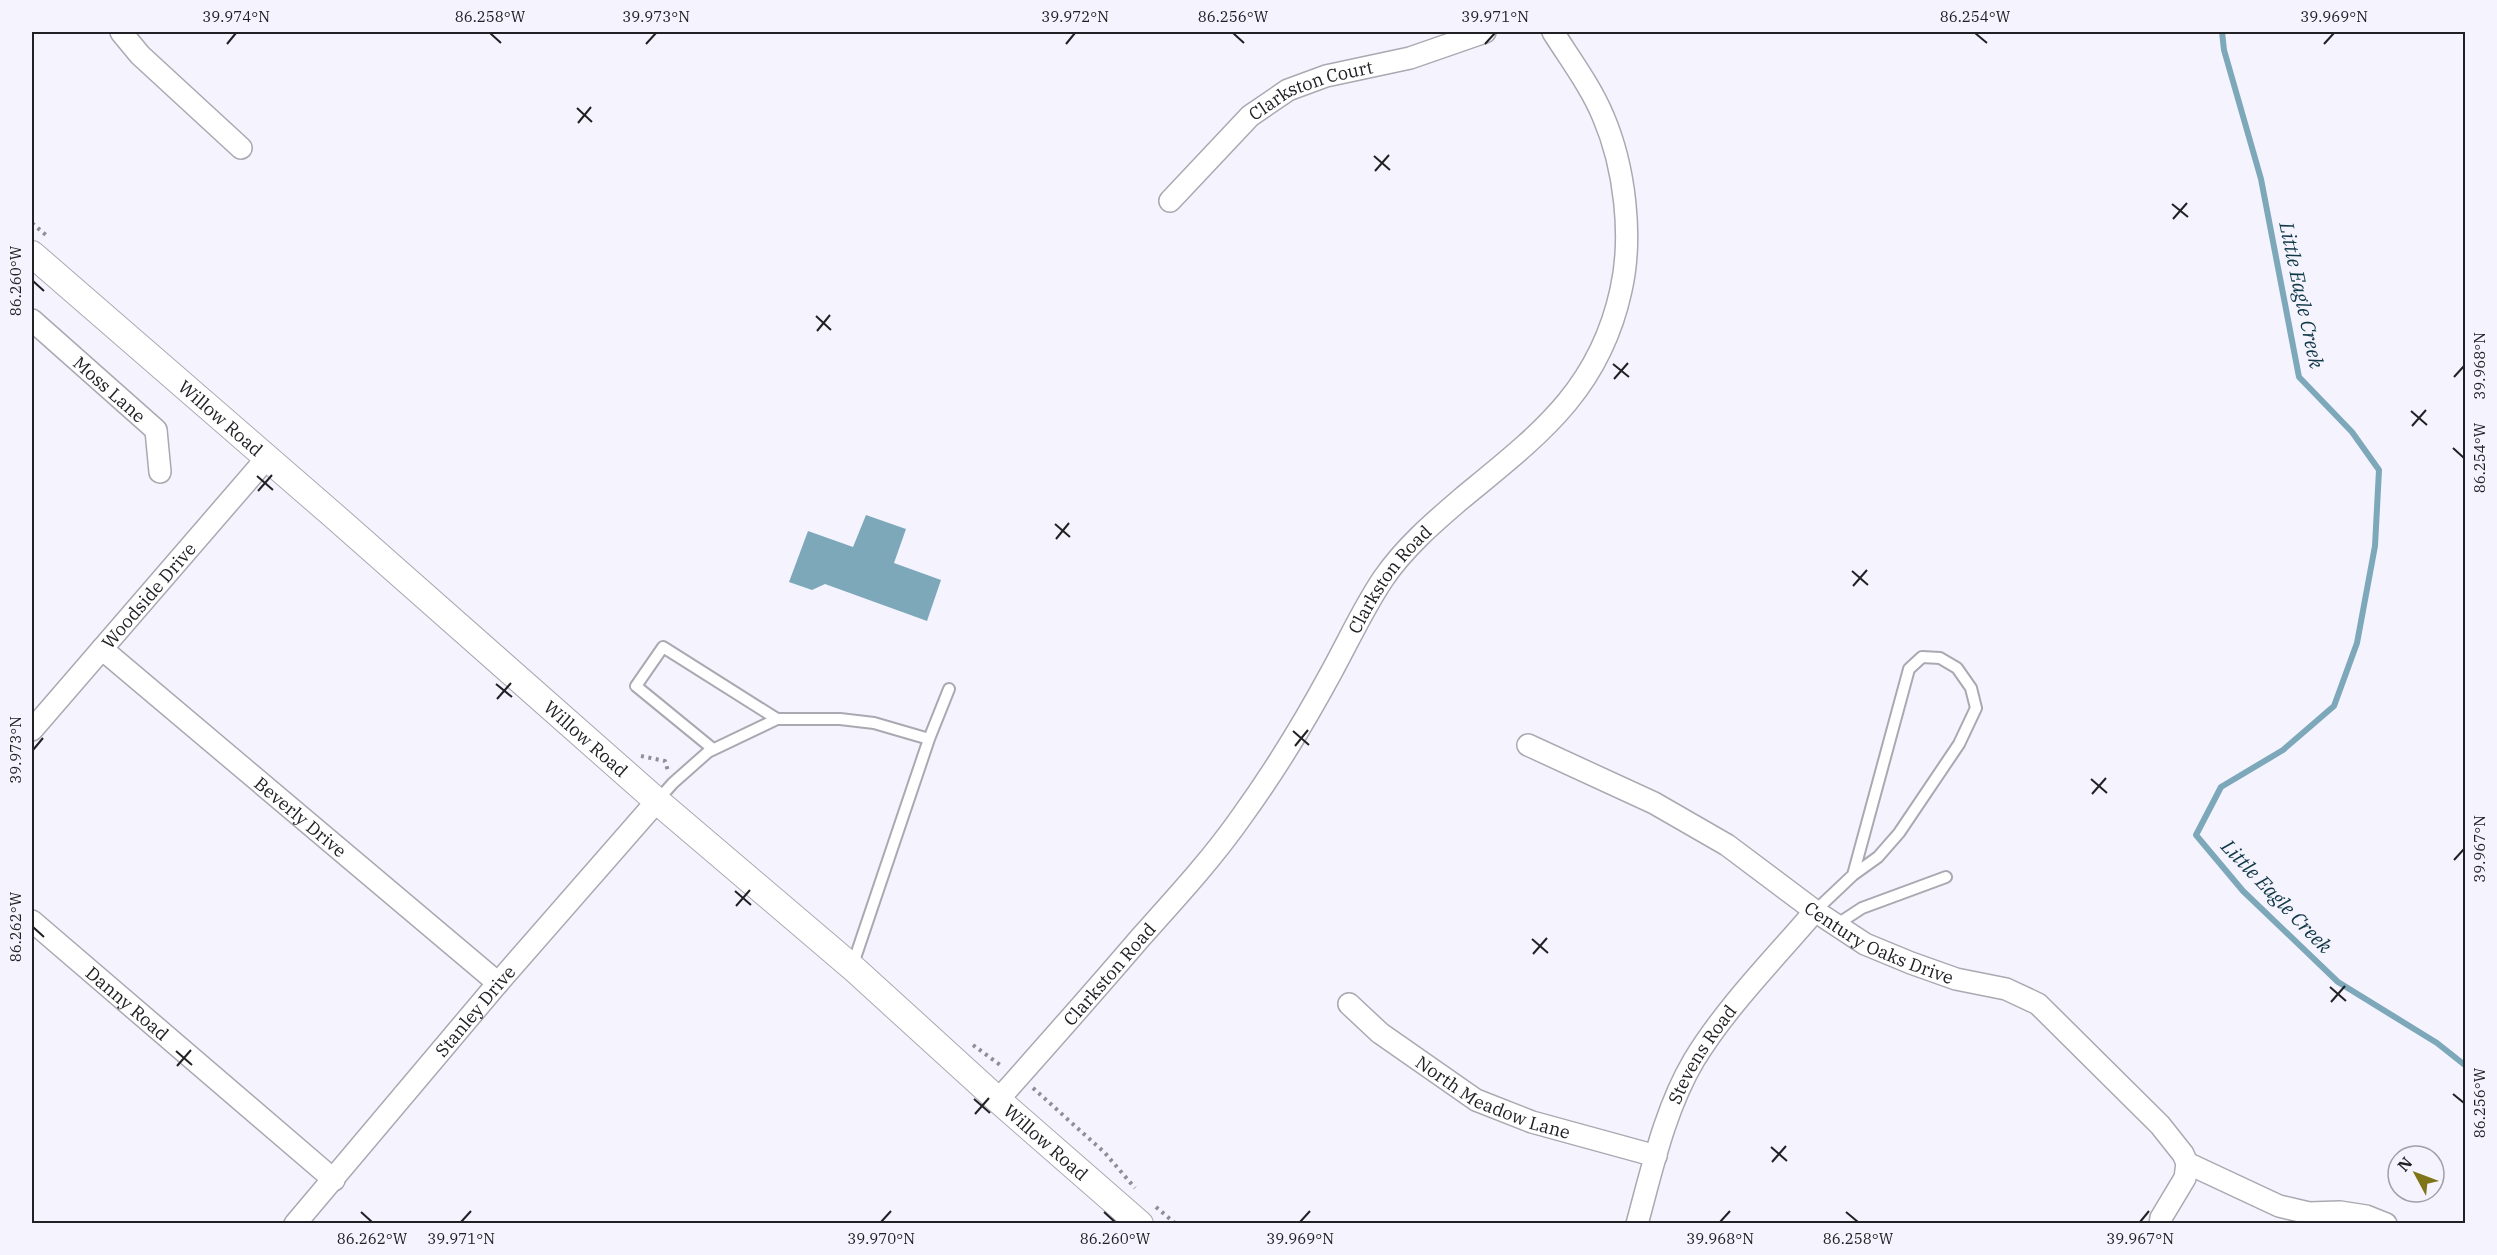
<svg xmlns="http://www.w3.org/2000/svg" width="2497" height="1255" font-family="'IBM Plex Serif',serif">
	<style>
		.water { fill: #7da8ba }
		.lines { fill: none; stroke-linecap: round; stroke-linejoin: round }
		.stream { stroke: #7da8ba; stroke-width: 6 }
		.service-casing { stroke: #a9a9b2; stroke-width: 14 }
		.minor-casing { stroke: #a9a9b2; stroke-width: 24 }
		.tertiary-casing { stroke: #a9a9b2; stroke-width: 28 }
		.path { stroke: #8f8e95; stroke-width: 4; stroke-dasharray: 3 4.5; stroke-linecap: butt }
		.service { stroke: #fff; stroke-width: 10 }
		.minor { stroke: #fff; stroke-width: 21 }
		.tertiary { stroke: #fff; stroke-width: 26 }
		.ticks { fill: none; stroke: #212024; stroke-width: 2 }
		.labels { text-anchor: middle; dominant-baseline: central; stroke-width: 6; stroke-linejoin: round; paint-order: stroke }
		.street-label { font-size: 18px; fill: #212024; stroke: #f5f4fe }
		.water-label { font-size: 20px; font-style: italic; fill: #0f3745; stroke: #f5f4fe }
		.neatline { fill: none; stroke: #212024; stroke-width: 2 }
		.ticks-label { font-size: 15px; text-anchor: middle; fill: #212024 }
	</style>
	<rect width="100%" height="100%" fill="#f5f4fe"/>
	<path class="water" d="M866,515L906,529L894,563L941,580L927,621L825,584L812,590L789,582L808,531L853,547Z"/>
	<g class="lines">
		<path class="stream" d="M2222,32L2224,50L2261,179L2299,377L2352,432L2379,470L2375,546L2357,643L2334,706L2283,750L2221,787L2196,835L2243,891L2338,982L2437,1043L2466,1066"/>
		<defs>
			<path id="service" d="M713,749L636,686L663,647L777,719
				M657,801L673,783L708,752L777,719H840L874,723L929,739
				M1815,911L1853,875L1878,857L1899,833L1959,744L1976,708L1971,688L1957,668L1940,658L1922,657L1909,669L1853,875
				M1836,925L1862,908L1946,877
				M852,967L929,739L949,689"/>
			<g id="minor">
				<path d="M121,32L140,55L241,148"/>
				<path id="s1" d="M1170,201L1250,116L1288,90L1326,76L1410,58L1485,32"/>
				<path id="s2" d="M32,320L156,430L160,472"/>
				<path id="s3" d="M102,649L498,983"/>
				<path id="s4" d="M32,730L266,459"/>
				<path id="s5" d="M1528,745L1654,803L1727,845L1815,911L1865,944L1911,963L1956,979L2006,989L2038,1004L2160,1125L2183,1154L2187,1163L2185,1178L2161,1218L2160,1224"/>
				<path id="s6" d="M32,921L334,1180"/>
				<path id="s7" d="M1349,1004L1380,1033L1476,1100L1532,1122L1656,1156"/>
				<path id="s8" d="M998,1100C1046,1046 1094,992 1141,937C1176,898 1212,859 1242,816C1276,769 1305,721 1332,671C1349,640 1364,607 1383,579C1404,548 1433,523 1461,499C1536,437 1599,392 1621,290C1633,237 1625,167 1603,116C1591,87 1570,59 1553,32"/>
				<path d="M2187,1163L2279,1206L2309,1213L2340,1212L2366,1216L2386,1224"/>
				<path id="s9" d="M295,1224L498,983L657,801"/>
				<path id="s10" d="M1637,1224C1652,1169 1665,1109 1694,1060C1727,1006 1774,959 1815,911"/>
			</g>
			<g id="tertiary">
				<path id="s11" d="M32,254L333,515L657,801L852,967L998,1100L1140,1224"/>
			</g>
		</defs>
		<use href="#service" class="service-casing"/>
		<use href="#minor" class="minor-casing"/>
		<use href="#tertiary" class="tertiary-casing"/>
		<path class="path" d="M32,223L47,236
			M641,756L665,761L668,771
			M973,1045L1003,1067
			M1033,1088L1105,1153L1135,1188
			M1156,1207L1176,1224"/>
		<use href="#service" class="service"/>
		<use href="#minor" class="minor"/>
		<use href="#tertiary" class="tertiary"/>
	</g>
	<path class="ticks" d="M490,33L501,43M1233,33L1244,43M1975,33L1987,43M227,44L236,33M646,44L656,33M1066,44L1075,33M1485,44L1495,33M2324,44L2334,33M577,108L592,122M578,123L591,107M1374,156L1390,170M1375,171L1389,155M2172,204L2188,217M2173,219L2187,203M33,281L44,291M816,316L831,330M817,331L830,315M1613,364L1629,377M2454,377L2464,366M1614,379L1628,363M2411,411L2427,425M2412,426L2426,410M2453,448L2464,458M257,476L273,490M258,491L272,475M1055,524L1070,537M1056,539L1069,523M1852,571L1868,585M1853,586L1867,570M496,684L512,697M497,699L511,683M1293,731L1309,745M1295,746L1308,730M33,750L43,738M2091,779L2107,793M2092,794L2106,778M2454,860L2464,849M735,891L751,905M736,906L750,890M33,927L44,937M1532,939L1548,953M1533,954L1547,938M2330,987L2346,1001M2331,1002L2345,986M176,1051L192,1065M177,1066L191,1050M2453,1094L2464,1103M974,1099L990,1113M975,1114L989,1098M1771,1147L1787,1161M1772,1162L1786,1146M361,1212L372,1222M1104,1212L1115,1222M1846,1212L1858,1222M461,1222L471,1211M881,1222L891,1211M1300,1222L1310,1211M1720,1222L1730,1211M2140,1222L2149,1211"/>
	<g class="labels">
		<g class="street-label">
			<text stroke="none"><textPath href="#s1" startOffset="184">Clarkston Court</textPath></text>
			<text stroke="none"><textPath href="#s2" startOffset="104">Moss Lane</textPath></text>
			<text stroke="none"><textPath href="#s11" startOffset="250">Willow Road</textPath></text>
			<text stroke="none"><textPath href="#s8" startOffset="654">Clarkston Road</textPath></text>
			<text stroke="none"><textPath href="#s4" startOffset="178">Woodside Drive</textPath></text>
			<text stroke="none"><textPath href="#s11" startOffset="736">Willow Road</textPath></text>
			<text stroke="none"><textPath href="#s3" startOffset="260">Beverly Drive</textPath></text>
			<text stroke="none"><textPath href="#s5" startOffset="405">Century Oaks Drive</textPath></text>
			<text stroke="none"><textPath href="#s8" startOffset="168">Clarkston Road</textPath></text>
			<text stroke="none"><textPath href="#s6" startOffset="126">Danny Road</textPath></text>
			<text stroke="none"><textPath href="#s9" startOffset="279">Stanley Drive</textPath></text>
			<text stroke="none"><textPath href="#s10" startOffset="183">Stevens Road</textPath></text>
			<text stroke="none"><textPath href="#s7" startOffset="174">North Meadow Lane</textPath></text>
			<text stroke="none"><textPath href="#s11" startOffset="1348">Willow Road</textPath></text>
		</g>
		<g class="water-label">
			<text transform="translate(2302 295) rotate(78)">Little Eagle Creek</text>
			<text transform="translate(2277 896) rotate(46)">Little Eagle Creek</text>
		</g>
	</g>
	<rect width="2497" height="1255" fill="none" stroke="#f5f4fe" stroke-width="66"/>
	<g transform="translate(2416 1174) rotate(311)"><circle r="28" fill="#f5f4fe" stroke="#a09fa7" stroke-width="1.5"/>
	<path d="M0-4.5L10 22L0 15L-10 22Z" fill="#7f7417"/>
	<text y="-9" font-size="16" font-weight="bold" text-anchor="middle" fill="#212024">N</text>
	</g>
	<rect x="33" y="33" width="2431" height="1189" class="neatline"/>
	<g class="ticks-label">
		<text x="236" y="22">39.974°N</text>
		<text x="490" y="22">86.258°W</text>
		<text x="656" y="22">39.973°N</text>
		<text x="1075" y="22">39.972°N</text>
		<text x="1233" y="22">86.256°W</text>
		<text x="1495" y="22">39.971°N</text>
		<text x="1975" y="22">86.254°W</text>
		<text x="2334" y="22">39.969°N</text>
		<text transform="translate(16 281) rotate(-90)" y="5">86.260°W</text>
		<text transform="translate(2480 366) rotate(-90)" y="5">39.968°N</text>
		<text transform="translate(2480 458) rotate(-90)" y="5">86.254°W</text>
		<text transform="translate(16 750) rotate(-90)" y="5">39.973°N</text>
		<text transform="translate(2480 849) rotate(-90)" y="5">39.967°N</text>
		<text transform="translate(16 927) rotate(-90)" y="5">86.262°W</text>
		<text transform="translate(2480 1103) rotate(-90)" y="5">86.256°W</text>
		<text x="372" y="1244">86.262°W</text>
		<text x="461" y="1244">39.971°N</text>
		<text x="881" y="1244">39.970°N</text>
		<text x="1115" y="1244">86.260°W</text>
		<text x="1300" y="1244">39.969°N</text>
		<text x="1720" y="1244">39.968°N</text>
		<text x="1858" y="1244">86.258°W</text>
		<text x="2140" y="1244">39.967°N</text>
	</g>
</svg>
